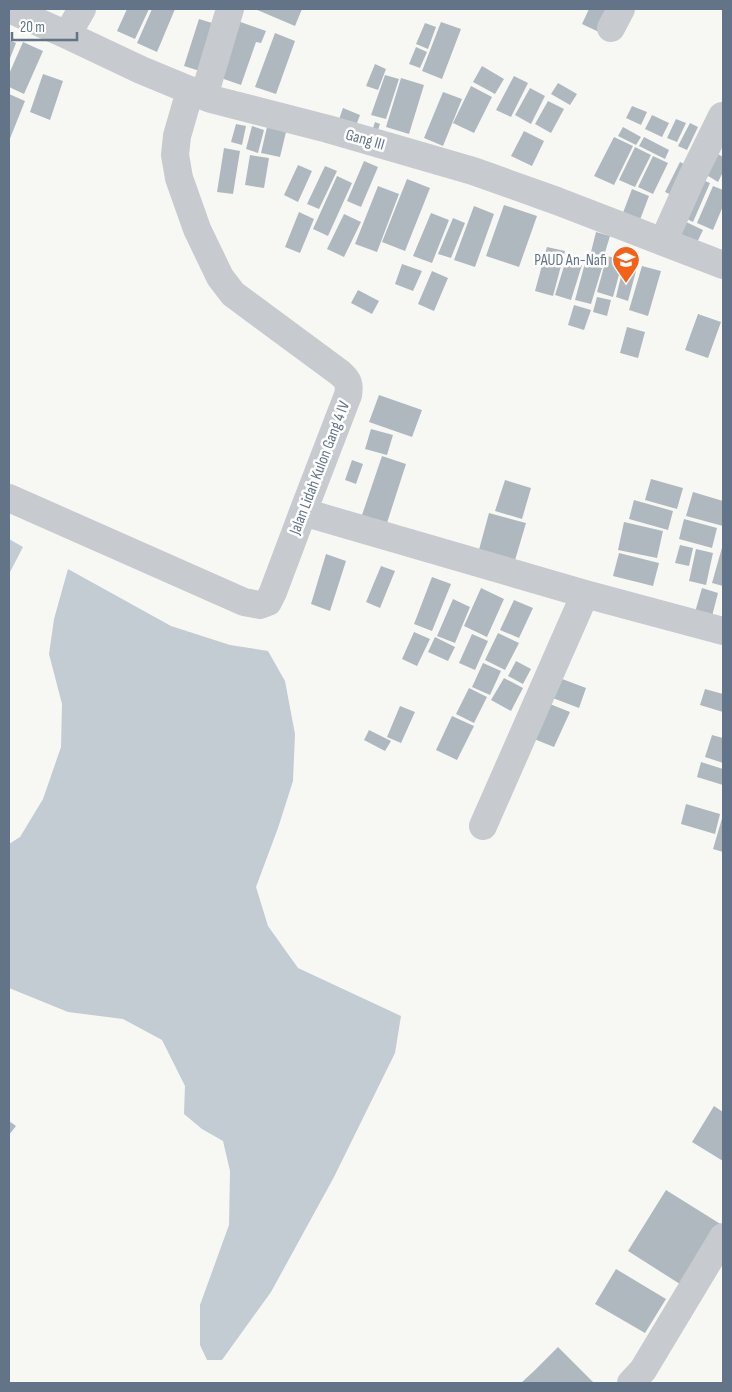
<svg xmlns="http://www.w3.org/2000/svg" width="732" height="1392" font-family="'Sofia Sans Condensed',sans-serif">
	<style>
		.water { fill: #c3ccd2 }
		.building { fill: #b0b8bf }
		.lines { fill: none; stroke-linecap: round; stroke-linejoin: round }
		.minor { stroke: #c7cacf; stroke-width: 28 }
		.labels { text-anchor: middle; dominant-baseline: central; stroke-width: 5; stroke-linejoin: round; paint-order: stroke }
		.street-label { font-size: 16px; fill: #637489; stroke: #fff }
		.poi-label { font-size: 16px; fill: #637489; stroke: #fff; text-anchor: end }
	</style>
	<rect width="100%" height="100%" fill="#f7f8f4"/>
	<path class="water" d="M9,539L23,547L9,574Z
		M68,569L171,626L230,645L268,651L285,681L295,734L293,781L278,828L256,887L268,926L298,968L401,1016L395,1053L334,1177L271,1292L222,1360H207L200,1345V1305L229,1225L230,1171L223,1141L202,1129L184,1114L185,1086L162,1040L123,1019L68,1012L9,988V844L20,837L43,799L61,747L62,704L49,654L54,619Z"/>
	<path class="building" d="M127,9H149L135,39L117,31Z
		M152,9H175L157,52L137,43Z
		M255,9H302L295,26Z
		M589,9H612L601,33L582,24Z
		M199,19L222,26L206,73L184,66Z
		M235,20L266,31L261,43L256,42L241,85L221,78Z
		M441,22L461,29L442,79L422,71Z
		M425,23L436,27L428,49L416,44Z
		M275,33L295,41L276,94L255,87Z
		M9,40L16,43L9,61Z
		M23,42L43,51L24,94L9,87V74Z
		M416,47L427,52L420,68L409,64Z
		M375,64L386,69L378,90L366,86Z
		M482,66L504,79L495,94L473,82Z
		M43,74L63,81L50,120L30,112Z
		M385,75L399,79L386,119L371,115Z
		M514,76L528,83L511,117L496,110Z
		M401,78L424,85L409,134L386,127Z
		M558,83L577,94L570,105L551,94Z
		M471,86L492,97L474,133L453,123Z
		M530,88L545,96L531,124L515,115Z
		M443,92L462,99L443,146L424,138Z
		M9,94L25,101L9,141Z
		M548,101L564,109L551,133L535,124Z
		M632,106L647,112L641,125L626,118Z
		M343,108L360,115L354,131L337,125Z
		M652,115L669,123L662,137L645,129Z
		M676,119L686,123L677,142L667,138Z
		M375,122L380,124L375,139L370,137Z
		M690,123L698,127L687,150L678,146Z
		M236,124L246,126L242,145L231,142Z
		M252,126L264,130L258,153L246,149Z
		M267,127L286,132L280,157L261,153Z
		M623,127L641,137L636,145L618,136Z
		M524,131L544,141L532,166L511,156Z
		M614,137L633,146L614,185L594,176Z
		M644,137L669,150L665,159L639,146Z
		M635,147L651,155L635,187L619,180Z
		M224,148L240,151L233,194L217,192Z
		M711,150L723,157V172L718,182L700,171Z
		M250,155L269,158L264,188L245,185Z
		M653,156L668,163L653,194L638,187Z
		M364,161L378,167L361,207L347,201Z
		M680,162L690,167L676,197L665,192Z
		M298,165L312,171L298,202L284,195Z
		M325,166L337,171L319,209L307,204Z
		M337,176L352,183L328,236L313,229Z
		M698,178L710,183L693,222L681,216Z
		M407,179L430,188L405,251L382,242Z
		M378,186L399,194L377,252L355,244Z
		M713,186L723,190V206L713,230L697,223Z
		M632,189L649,196L638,225L621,218Z
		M504,205L537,216L519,267L486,256Z
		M474,206L494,214L475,267L454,260Z
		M299,212L314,219L300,253L285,247Z
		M431,213L449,220L432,263L413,256Z
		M344,214L361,222L344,257L327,249Z
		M453,218L465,223L451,258L438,254Z
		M684,221L703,230L693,251L674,243Z
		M596,232L610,236L603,259L590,256Z
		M547,247L565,251L553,296L535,291Z
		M607,256L623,260L613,297L597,292Z
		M566,260L582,265L571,300L555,295Z
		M585,263L602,268L591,304L575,300Z
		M402,264L422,271L413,291L395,284Z
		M642,266L661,271L648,316L629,310Z
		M623,268L636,271L628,301L616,297Z
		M432,271L448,278L434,311L418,304Z
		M358,290L379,301L372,314L351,303Z
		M597,297L611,300L607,316L593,312Z
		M574,305L591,310L584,330L568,325Z
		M698,314L721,322L708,358L685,350Z
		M627,327L645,332L638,358L620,353Z
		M379,395L422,410L412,437L369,422Z
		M371,429L393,435L387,455L365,449Z
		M382,456L406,464L386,526L361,518Z
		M352,460L363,464L356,484L345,480Z
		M651,479L683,488L677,509L645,500Z
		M505,480L531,488L522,519L495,511Z
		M693,492L723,501V526L686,516Z
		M634,500L673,511L668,530L629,519Z
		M489,513L526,523L513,567L477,557Z
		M684,519L717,528L712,548L679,539Z
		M624,522L663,531L657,558L618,550Z
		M723,544V586L712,583Z
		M680,545L693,548L689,566L675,563Z
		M696,549L713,553L706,585L689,581Z
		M619,553L659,563L653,586L613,576Z
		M326,554L346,561L330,611L311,604Z
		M381,566L395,571L380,608L366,602Z
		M432,577L451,584L432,631L414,624Z
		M481,588L504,599L487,637L464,626Z
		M702,588L718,593L710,624L693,619Z
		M453,599L470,607L455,643L437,636Z
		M514,600L533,608L519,638L500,630Z
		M414,632L430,639L417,666L402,659Z
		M498,633L519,643L505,670L485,660Z
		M472,634L488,641L475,670L459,663Z
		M435,637L455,647L448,661L428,652Z
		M516,661L531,669L523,684L508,676Z
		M483,663L501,671L490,695L472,687Z
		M557,677L586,688L579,708L550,697Z
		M504,678L523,688L511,711L491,700Z
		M469,688L487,697L474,723L456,714Z
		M705,689L723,694V712L700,705Z
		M550,704L570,712L554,747L534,739Z
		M400,706L415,712L401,743L387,737Z
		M452,716L474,726L457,760L436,750Z
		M369,730L391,741L385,751L364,740Z
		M712,735L723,738V763L705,757Z
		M701,762L723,769V785L697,777Z
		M686,804L720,814L715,834L681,824Z
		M723,815V852L713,849Z
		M714,1106L723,1112V1161L692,1142Z
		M9,1121L16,1126L9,1135Z
		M666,1190L722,1225L683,1286L628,1251Z
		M616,1269L666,1299L645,1333L595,1304Z
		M558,1347L594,1383H521L534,1371Z"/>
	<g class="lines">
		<path class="minor" d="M9,9L67,35L141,70L211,99L328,129L473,171L557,201L723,265
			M611,28L621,9
			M67,35L82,9
			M204,96L230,9
			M663,242L692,177L722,116
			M9,498L244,602L260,605L268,602L273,592L303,512L348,395C350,384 348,380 340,373L233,294L220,277L197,229L179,178L175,155L177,136L190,91
			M303,512L585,594L723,631
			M483,826L585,594
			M631,1383L643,1370L723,1237"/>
	</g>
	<defs>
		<symbol id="school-pin" viewBox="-11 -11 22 30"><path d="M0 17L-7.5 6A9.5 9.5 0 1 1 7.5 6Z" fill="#f56117" stroke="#fff"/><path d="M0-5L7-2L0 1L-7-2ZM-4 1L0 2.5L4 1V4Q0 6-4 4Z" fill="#fff"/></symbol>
	</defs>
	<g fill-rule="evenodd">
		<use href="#school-pin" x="610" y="244" width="32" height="43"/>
	</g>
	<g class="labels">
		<g class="street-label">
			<text transform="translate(365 140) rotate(16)">Gang III</text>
			<text transform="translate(320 468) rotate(-69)">Jalan Lidah Kulon Gang 4 IV</text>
		</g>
		<g class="poi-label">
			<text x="607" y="260">PAUD An-Nafi</text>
		</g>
	</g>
	<rect width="732" height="1392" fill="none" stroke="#637489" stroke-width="20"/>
	<path d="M12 32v8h65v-8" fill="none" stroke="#637489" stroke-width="2.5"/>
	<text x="20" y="32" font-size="15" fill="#637489" stroke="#ffffff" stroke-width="4" paint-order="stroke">20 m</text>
</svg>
